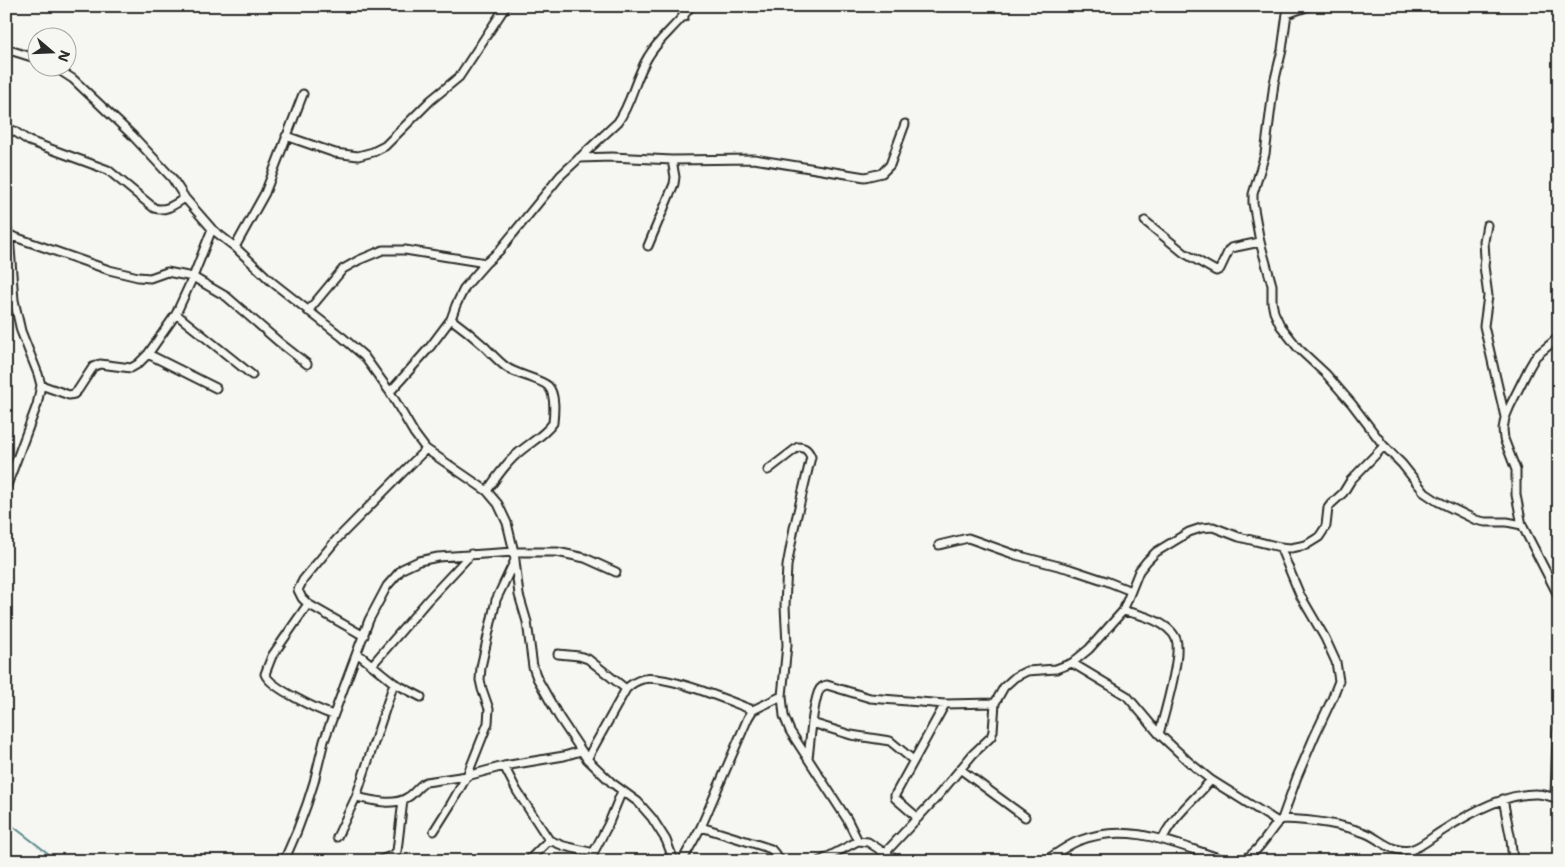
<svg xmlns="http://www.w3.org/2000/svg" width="1565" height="867" font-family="'Shantell Sans',sans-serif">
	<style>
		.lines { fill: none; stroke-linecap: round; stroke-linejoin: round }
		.stream { stroke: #59898d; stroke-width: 2 }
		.minor-casing { stroke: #2b2b2b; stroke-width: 11 }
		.minor { stroke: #f6f6f2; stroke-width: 7 }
	</style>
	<rect width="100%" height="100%" fill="#f6f6f2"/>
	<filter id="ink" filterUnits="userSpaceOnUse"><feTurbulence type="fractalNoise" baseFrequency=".02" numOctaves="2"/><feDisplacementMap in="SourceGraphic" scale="10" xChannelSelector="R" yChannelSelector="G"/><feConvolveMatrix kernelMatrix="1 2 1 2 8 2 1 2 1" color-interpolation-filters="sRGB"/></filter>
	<g filter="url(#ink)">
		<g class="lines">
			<path class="stream" d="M6,821L58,861"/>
			<defs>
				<path id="minor" d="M681,6L684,17
					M1288,6L1282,50L1274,83L1265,154L1253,194V203L1260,242L1272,285V302L1274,312L1280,325L1298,348L1326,374L1352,404L1384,446L1402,464L1425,493L1437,501L1476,520L1485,522H1507L1522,525
					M1287,14L1309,6
					M6,49L38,59
					M56,68L73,79L132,135L172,178L185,198L212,229L235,247L272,282L342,337L364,356L390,392L414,433L426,449L487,491L498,504L507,523L514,552L519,595L527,622L533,667L537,678L559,717L587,759L612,783L638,802L652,818L666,840L674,861
					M6,128L14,131L29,141L108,170L154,208C166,212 175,204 185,198
					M286,136L335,153L358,156L373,152L385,146L431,100L459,77L506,6
					M579,158L612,157L672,160L754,159L865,177L882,173L890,165L905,124
					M1145,221L1184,253L1216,271L1220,269L1229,250L1231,248L1260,242
					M6,223L9,235L14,300L21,331L38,374L41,385L37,405L6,488
					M1487,225L1484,241L1485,258L1484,266L1488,296L1484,326L1505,417
					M9,235L109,270L138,277L150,278L167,272L193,277L227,297L279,342L307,364
					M648,246L674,184L675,177L672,160
					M235,247L265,193L303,94
					M308,311L343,269L359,260L383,250H405L486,263
					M176,314L252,375
					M451,319C462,327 473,336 484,346C491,353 498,361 506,367C517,375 541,379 548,386C556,394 554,413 553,423C543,437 529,443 517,454C505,464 496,478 487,491
					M1559,337L1536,356L1529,368L1510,406L1505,418L1503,429L1504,439L1516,470V495L1522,525L1559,597
					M148,354L216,388
					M41,385L69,395L74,394L78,390L93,367L100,364L131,368L138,364L148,354L176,314L193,277L212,229
					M390,392L430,347L451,319L456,305L465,287L486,263L499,251L561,175L618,122C632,102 635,78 648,57C659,38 678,25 691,6
					M768,470L798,447C805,447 808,450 811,457L794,528L787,566L785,606L787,645L782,696L784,716L790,731L847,819L858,841
					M939,545L968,538L1016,555L1070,569L1106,581L1131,591
					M1280,547L1300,595L1325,638L1336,662L1339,681L1332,699L1315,735L1297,777L1282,819
					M308,604L272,656L265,674C270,688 319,710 333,715
					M1123,611C1140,614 1169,622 1176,639C1182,656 1164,715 1159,734
					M364,636L308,604L302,598L298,590L303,580L337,539L426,449
					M357,653L394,683L421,697
					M558,654L579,656L588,659L626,689
					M1072,663L1127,696L1159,734L1189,762L1211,780L1278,822
					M372,665L428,600L471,554
					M812,723L851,735L890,741L913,760
					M808,758C810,744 813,699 820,689C823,686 823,686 827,685L870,698L945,704L995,703
					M587,759L626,689C631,684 636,681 643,679C666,674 729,701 753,710
					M504,766L517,791L549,840L564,846L594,853
					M960,769L1025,817
					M356,797C372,800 394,807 408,797C415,793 419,785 426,782L467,776L504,766L564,756L581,751
					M1555,797L1557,733L1559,721
					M1503,799L1511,840L1513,861
					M918,818L895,798V795L945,704
					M701,827L762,846L771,849L781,861
					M434,831L451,804L467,776L488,723L489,709L482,689L480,680L481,667L496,600L515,560
					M337,837L356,797L394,683
					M1163,839C1170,819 1197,797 1211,780
					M1410,850L1411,861
					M885,853L937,797L973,754L991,737L993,731L995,703L1004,687L1015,677L1027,671L1056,669L1072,663L1089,649L1123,611L1139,571L1147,561L1156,552L1189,532L1201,528L1213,527L1239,537L1280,547L1291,548L1306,545L1319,537L1323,531L1326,526L1328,508L1331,504L1343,493L1351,480L1384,446
					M284,861L297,831L307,804L314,782L324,741L369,620L387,586L402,569L419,561L438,557L514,552H557L585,558L616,572
					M378,861L393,855L397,851L403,800
					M528,861L549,840
					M589,861L608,825L622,791
					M682,861L701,827L748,718L753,710L782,696
					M820,861L858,841L868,842L897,861
					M1045,861C1056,854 1066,846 1078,841C1131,820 1178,846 1228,861
					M1240,861C1257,855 1267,835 1278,822L1282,819C1310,820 1339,823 1365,833C1379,838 1392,854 1410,850C1422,847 1432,837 1442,831C1468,814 1505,793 1537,794C1544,794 1552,797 1559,799"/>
			</defs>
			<use href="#minor" class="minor-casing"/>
			<use href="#minor" class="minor"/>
		</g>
	</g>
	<rect width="1565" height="867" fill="none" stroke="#f6f6f2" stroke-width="25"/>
	<rect x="12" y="12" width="1540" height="842" fill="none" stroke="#2b2b2b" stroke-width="2" filter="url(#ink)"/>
	<g transform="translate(52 52) rotate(109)"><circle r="24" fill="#f6f6f2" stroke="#a5a5a2"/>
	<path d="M0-4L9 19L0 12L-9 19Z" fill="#2b2b2b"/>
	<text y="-8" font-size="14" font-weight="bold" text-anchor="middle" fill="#2b2b2b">N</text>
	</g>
</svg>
